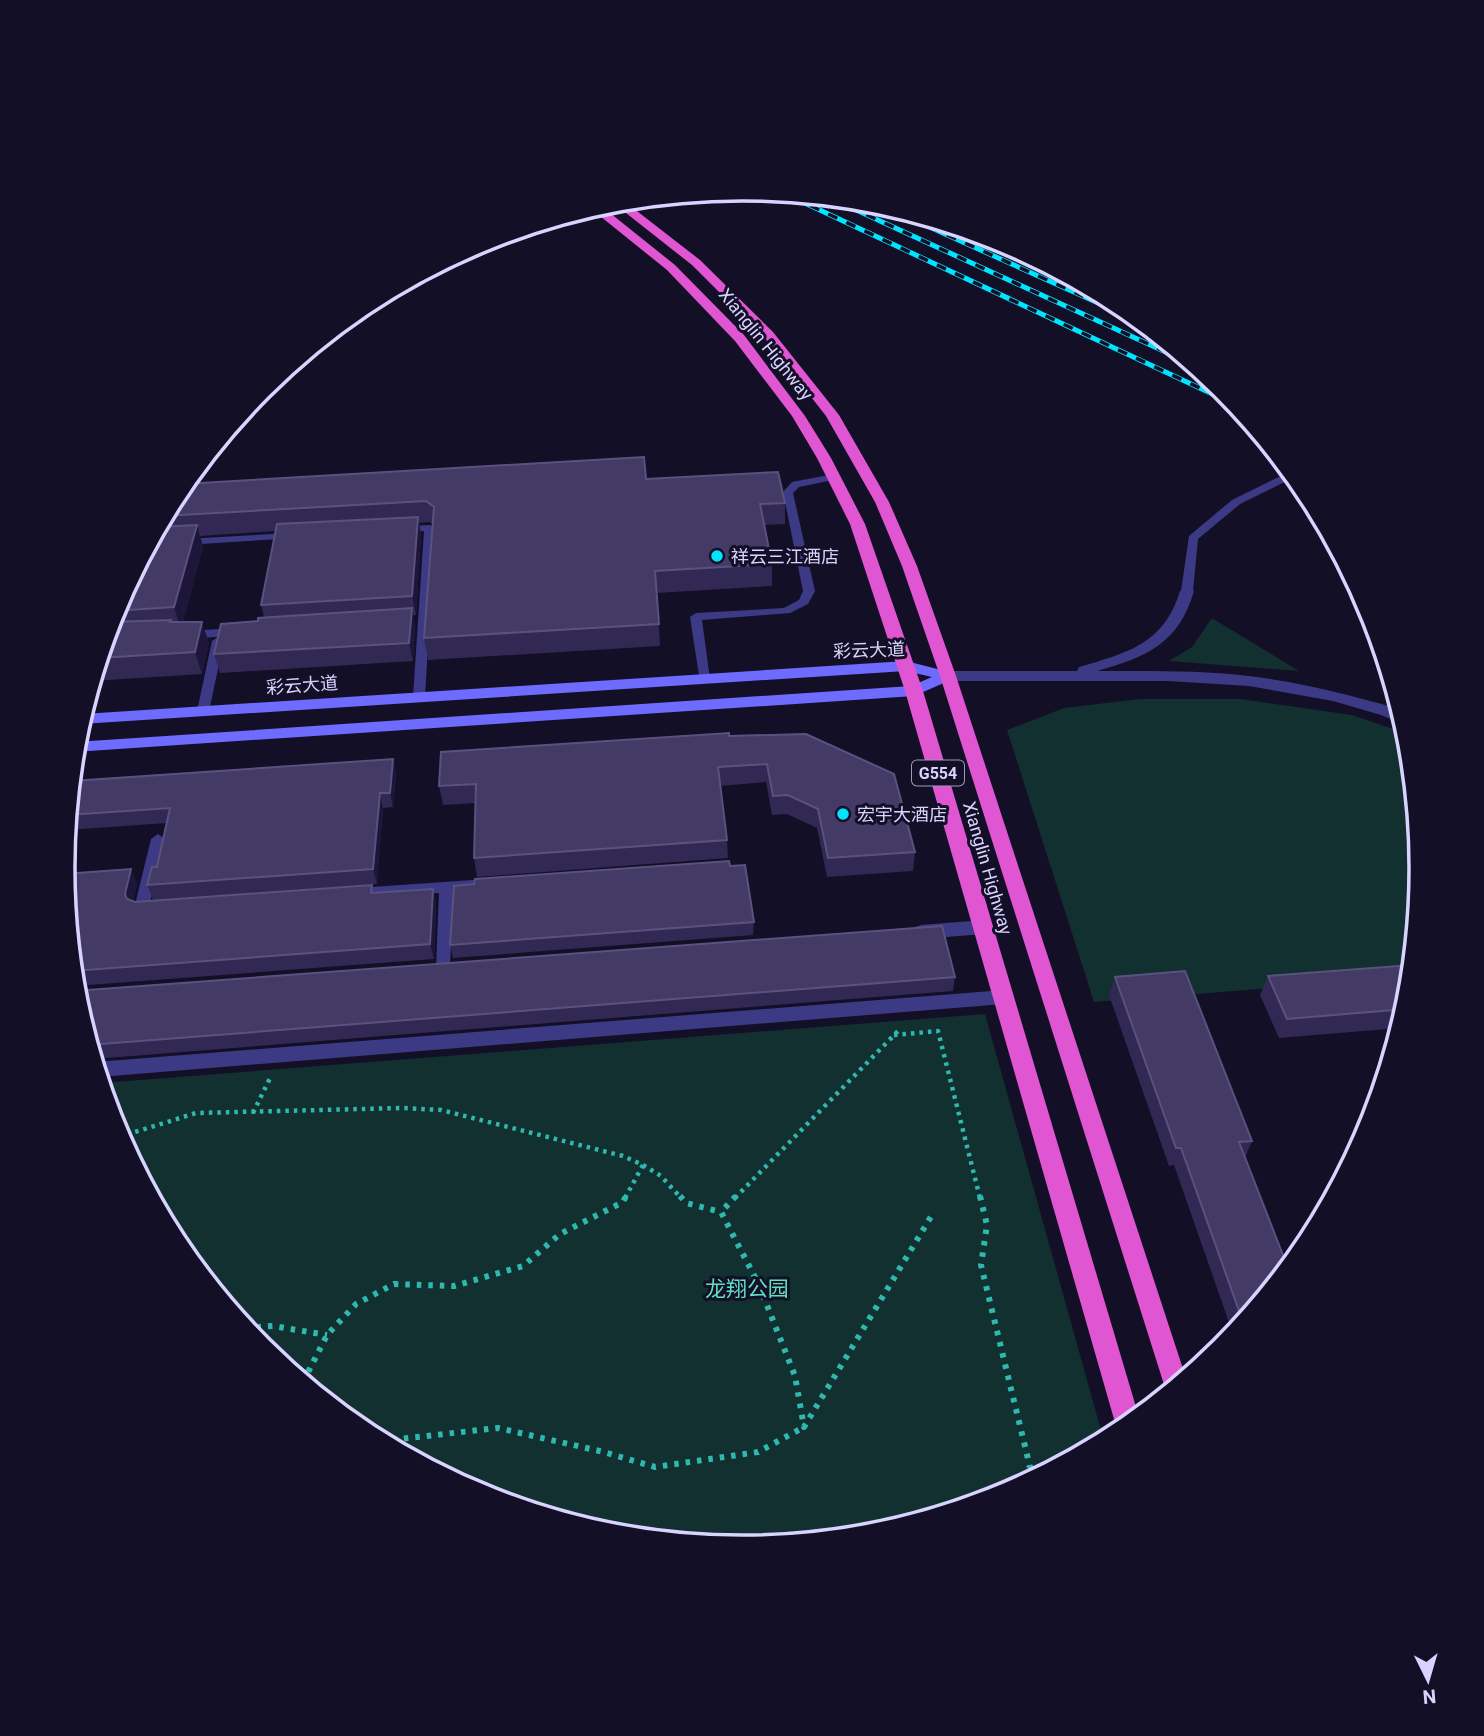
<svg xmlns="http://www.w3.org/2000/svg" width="1484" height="1736" font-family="Roboto,'Noto Sans SC',sans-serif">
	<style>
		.green { fill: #12302f }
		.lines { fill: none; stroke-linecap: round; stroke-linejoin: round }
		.path-far1 { stroke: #2fb8b0; stroke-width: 4.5; stroke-dasharray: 3.5 5; stroke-linecap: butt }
		.path { stroke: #2fb8b0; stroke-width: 6; stroke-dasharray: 4.5 7; stroke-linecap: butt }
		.service { fill: #3d3a85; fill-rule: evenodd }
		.minor { fill: #3d3a85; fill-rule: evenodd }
		.secondary { fill: #6f6bff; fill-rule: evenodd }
		.trunk { fill: #e055d1; fill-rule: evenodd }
		.rail-far1-casing { stroke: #00e5ff; stroke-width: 4.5 }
		.rail-casing { stroke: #00e5ff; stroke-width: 5 }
		.rail-far1 { stroke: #130f26; stroke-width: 2.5; stroke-dasharray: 8; stroke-linecap: butt }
		.rail { stroke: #130f26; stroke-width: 3.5; stroke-dasharray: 10; stroke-linecap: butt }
		.wall { fill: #312854 }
		.shaded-wall { fill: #1d163a }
		.building { fill: #433a66; stroke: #5a527e; stroke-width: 2 }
		.poi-dot { fill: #00e5ff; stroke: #130f26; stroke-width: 2.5 }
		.labels { text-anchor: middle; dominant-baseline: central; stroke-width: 6; stroke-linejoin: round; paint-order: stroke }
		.shield { fill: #130f26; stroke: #9e99be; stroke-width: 2 }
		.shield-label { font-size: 16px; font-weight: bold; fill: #d9d4ff }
		.street-label { font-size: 18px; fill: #d9d4ff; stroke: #130f26 }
		.poi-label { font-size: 18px; fill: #d9d4ff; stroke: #130f26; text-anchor: start }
		.near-park-label { font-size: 21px; fill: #5fe0c0; stroke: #130f26 }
		.rim { fill: none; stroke: #d9d4ff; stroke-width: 3.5 }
	</style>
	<rect width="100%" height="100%" fill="#130f26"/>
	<path class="green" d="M1212,618L1299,671L1169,661L1192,647Z
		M1140,699H1241L1352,715L1408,734L1421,868L1410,977L1094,1002L1007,730L1064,708Z
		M985,1014L1104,1441L1001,1495L874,1534L742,1547L609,1534L482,1495L364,1432L262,1348L177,1245L115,1127L101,1083Z"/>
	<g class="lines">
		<path class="path-far1" d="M894,1035L938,1031L980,1198
			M253,1113L271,1076
			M119,1137L196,1113L402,1108L441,1110L623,1156L643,1165L625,1198
			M643,1165L661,1176L681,1198
			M735,1198L901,1028"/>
		<path class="path" d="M680,1196L686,1203L721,1212
			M736,1196L721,1212L759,1285L795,1376L804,1427L932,1215
			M980,1196L987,1225L981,1265L1030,1467L1007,1493
			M245,1328L273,1326L327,1335
			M303,1382L327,1335L356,1304L394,1284L454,1286L523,1266L560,1234L623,1202L626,1196
			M381,1441L498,1428L604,1452L655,1467L758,1452L804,1427"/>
		<path class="service" d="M1291,471L1295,477L1240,504L1198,539L1193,591L1191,593H1183L1181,591L1189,536L1232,500Z
			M834,474L839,477L838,479L799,487L793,493L815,591L808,604L790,613L702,620L710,679L708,682H700L690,617L696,613L784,608L799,600L803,591L783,492L792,482Z
			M430,525L435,528L425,697L419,701L413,697L424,531L402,532L397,529L402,526Z
			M291,533L297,536L295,538L185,545L179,542L185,539Z
			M237,628L243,632L241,635L188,639L182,635L188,631Z
			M218,637L224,641L209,711L203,715L197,711L212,641Z
			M158,834L165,839L150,903L157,904L159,908L157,912L141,914L136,913L134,909L151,839Z
			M473,880L480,885L478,889L453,892L450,968L448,972H438L436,968L439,893L357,898L350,893L357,888Z"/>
		<path class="minor" d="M1187,587L1194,591C1179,643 1147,657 1097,671C1148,671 1199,670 1249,676C1298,682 1346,694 1393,707L1401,712L1405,725L1381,715L1333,701L1249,686L1168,681H948L940,676L948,671H1077L1079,667C1127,653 1164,644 1180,591Z
			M984,920L990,922L993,927L990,932L984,934L921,939L915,937L912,932L915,927L921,925Z
			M1004,990L1011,992L1013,997L1011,1002L1004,1004L99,1077L95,1062Z"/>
		<path class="secondary" d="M906,661L953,673L956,676L953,679L914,696L74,752L75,742L911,686L932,677L906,671L81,724L83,714Z"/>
		<path class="trunk" d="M624,201L700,260L773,332L839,415L889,502L917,566L956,676L1186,1378L1167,1394L940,676L902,566L875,502L826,416L764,337L692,265L612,202Z
			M600,205L675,265L744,335L805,416L831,458L865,524L923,691L1139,1417L1118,1433L905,691L850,524L817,458L792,416L735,341L667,270L590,208Z"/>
		<defs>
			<path id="rail-far1" d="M784,193L796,198"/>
			<path id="rail" d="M792,197L1236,405
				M830,198L1194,365
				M874,202L1145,324
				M980,234L1036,259"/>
		</defs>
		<use href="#rail-far1" class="rail-far1-casing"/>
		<use href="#rail" class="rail-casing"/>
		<use href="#rail-far1" class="rail-far1"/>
		<use href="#rail" class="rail"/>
	</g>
	<path class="wall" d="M646,479L785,503V524L764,525L772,564V586L657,593L660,646L428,660L424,638L433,525L430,522L419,523L421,535L416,615H413L415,627L413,661L220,673L214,654L264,617L261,605L275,531L200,536L203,547L183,622L209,643L202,674L93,681L115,608L178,490Z
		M729,736L915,852L913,871L827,877L817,828L787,814L772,815L766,782L720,786L727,840L728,858L477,877L474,858L476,803L443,805L439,786Z
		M393,759L396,774L393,807L383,808L377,884L153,900L147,885L157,867L167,823L67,830L72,781Z
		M730,866L754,922L753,935L453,958L450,945Z
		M131,869L137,884L133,901L135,902L374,893L433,889L436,904L434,959L75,986L64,874Z
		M1268,976L1408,1001L1400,1028L1279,1038L1260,995Z
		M955,977L953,991L94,1059L76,1000Z
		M1115,977L1252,1141L1245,1158L1288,1268L1233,1334L1174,1165L1169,1166L1109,995Z"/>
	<path class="shaded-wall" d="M418,517L421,535L416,615L412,596Z
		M197,525L203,547L181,629L174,607Z
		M412,608L415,627L413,661L409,643Z
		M202,622L209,643L202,674L195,652Z
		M393,759L396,774L393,807L390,793Z
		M380,793L383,808L377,884L373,869Z
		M131,869L137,884L131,908L125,894Z
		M433,889L436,904L434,959L430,944Z"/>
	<path class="building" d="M644,457L646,479L778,472L785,503L760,504L772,564L655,571L659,624L424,638L434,507L426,501L164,516L178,490L183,484Z
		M418,517L412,596L261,605L277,524Z
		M197,525L174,607L114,611L158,527Z
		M412,608L409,643L214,654L221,624L258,621V618Z
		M171,620L170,622H202L195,652L100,658L110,622Z
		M729,733V736L806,734L894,774L915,852L828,858L818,809L788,795L773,796L767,764L718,767L727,840L474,858L476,784L439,786L441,752Z
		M393,759L390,793H380L373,869L147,885L152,867H157L170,808L68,815L72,781Z
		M729,861L730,866L745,865L754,922L450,945L454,886L474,884L475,879Z
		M131,869L125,894L127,899L135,902L372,885L371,893L433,889L430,944L73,971L64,874Z
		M942,926L955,977L89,1045L76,1000L75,991Z
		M1411,965L1408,1001L1405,1009L1287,1019L1268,976Z
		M1185,971L1252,1141L1239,1142L1288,1268L1243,1322L1181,1148H1176L1115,977Z"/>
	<g class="poi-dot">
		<circle cx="717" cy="556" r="7"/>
		<circle cx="843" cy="814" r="7"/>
	</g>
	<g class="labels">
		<rect class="shield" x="912" y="760.5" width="52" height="25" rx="5"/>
		<g class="shield-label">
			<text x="938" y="773">G554</text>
		</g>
		<g class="street-label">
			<text transform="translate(766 344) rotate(51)">Xianglin Highway</text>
			<text transform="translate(869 650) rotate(-2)">彩云大道</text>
			<text transform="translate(302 685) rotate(-4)">彩云大道</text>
			<text transform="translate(988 868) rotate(74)">Xianglin Highway</text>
		</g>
		<g class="poi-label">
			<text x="731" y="556">祥云三江酒店</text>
			<text x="857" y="814">宏宇大酒店</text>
		</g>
		<g class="near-park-label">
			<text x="747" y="1289">龙翔公园</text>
		</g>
	</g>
	<path d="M0 0H1484V1736H0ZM75 868a667 667 0 1 1 1334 0a667 667 0 1 1-1334 0Z" fill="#130f26" fill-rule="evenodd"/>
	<path class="rim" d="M75 868a667 667 0 1 1 1334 0a667 667 0 1 1-1334 0Z"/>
	<g transform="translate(1428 1680) rotate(175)" stroke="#130f26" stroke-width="5" paint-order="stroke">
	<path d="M0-5L12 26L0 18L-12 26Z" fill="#d9d4ff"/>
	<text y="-10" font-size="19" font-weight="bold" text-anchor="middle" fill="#d9d4ff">N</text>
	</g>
</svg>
